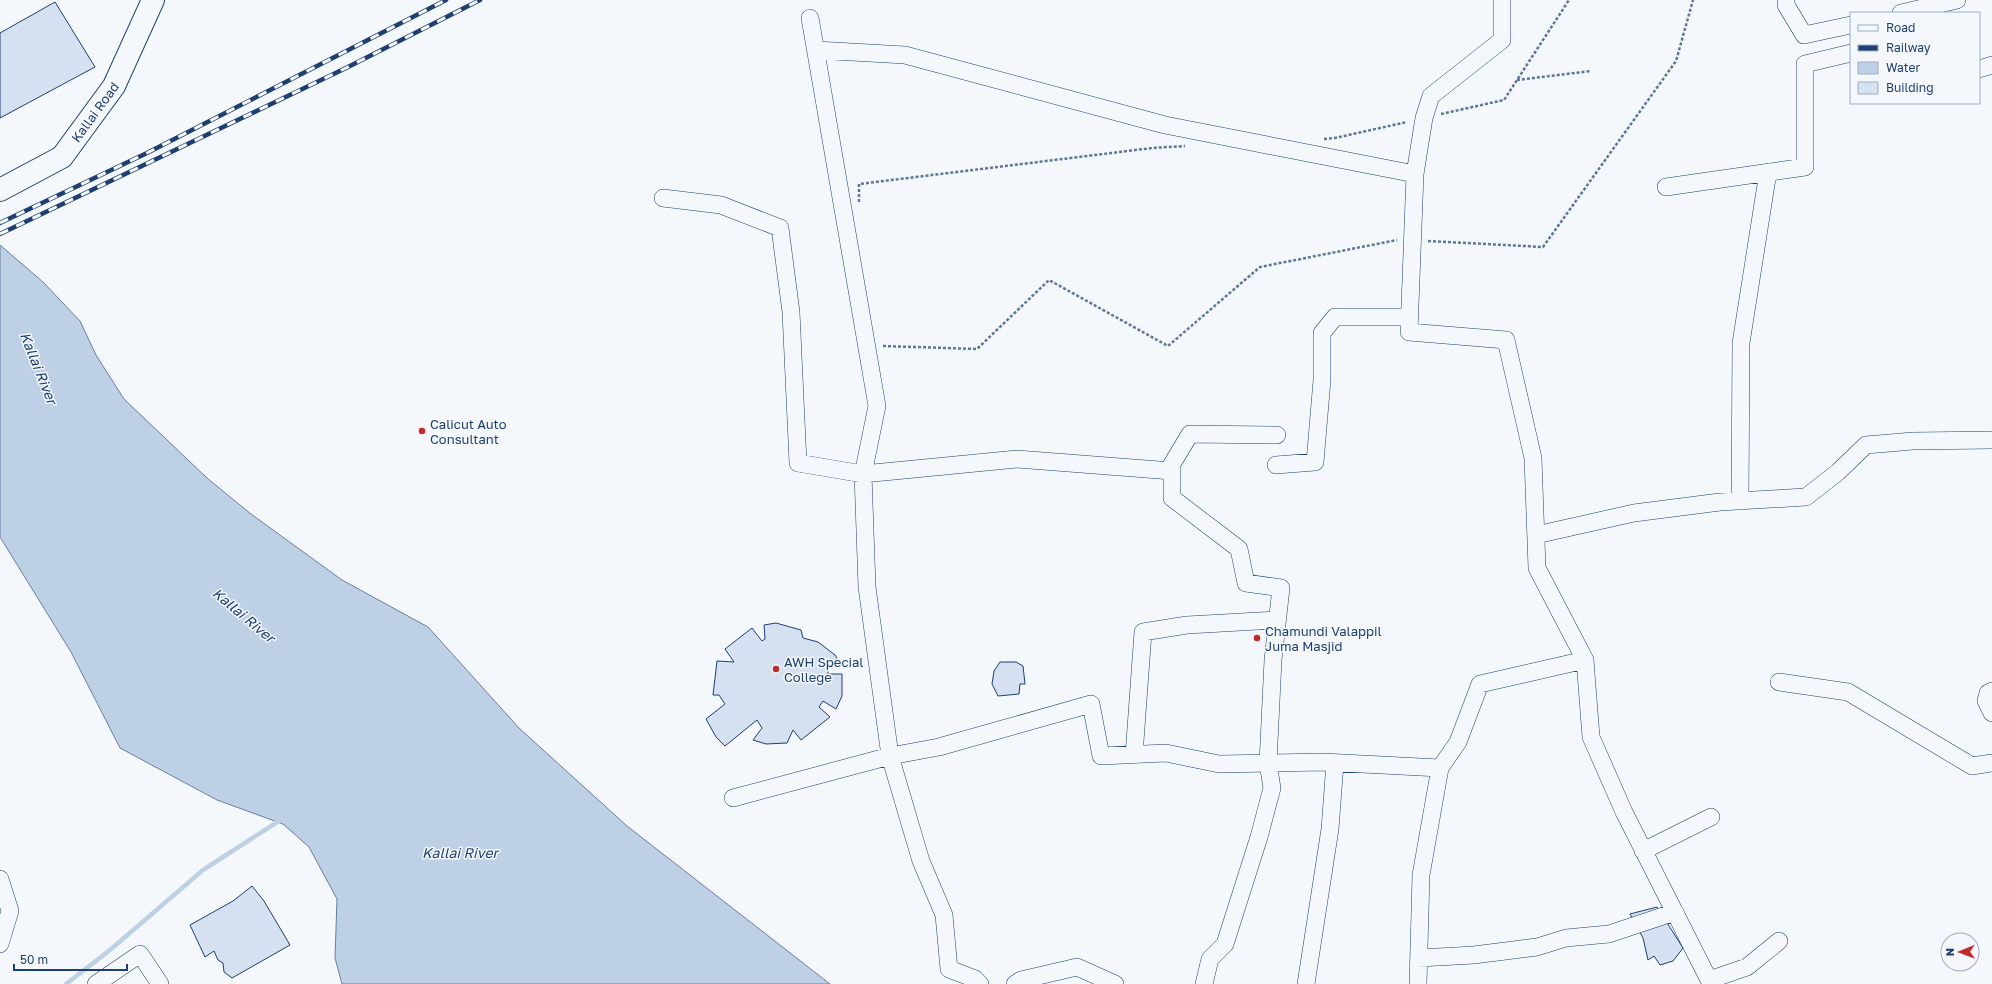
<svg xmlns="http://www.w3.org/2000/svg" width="1992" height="984" font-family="'Golos Text',sans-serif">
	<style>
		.water { fill: #bed0e5; stroke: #687fa3 }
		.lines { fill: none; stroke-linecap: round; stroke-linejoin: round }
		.stream { stroke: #bed0e5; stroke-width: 4.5 }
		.building { fill: #d5e0f0; stroke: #1d3f73 }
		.minor-casing { stroke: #1d3f73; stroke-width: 18 }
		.major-casing { stroke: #1d3f73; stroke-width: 24 }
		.path { stroke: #5e769c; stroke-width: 2.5; stroke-dasharray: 3 2; stroke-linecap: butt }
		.minor { stroke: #f4f7fb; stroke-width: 17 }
		.major { stroke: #f4f7fb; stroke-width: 22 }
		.rail-casing { stroke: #1d3f73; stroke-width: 4.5 }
		.rail { stroke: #f4f7fb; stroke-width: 3; stroke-dasharray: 9; stroke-linecap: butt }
		.poi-dot { fill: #c62828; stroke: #f4f7fb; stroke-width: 1.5 }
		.labels { text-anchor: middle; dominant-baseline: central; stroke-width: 3; stroke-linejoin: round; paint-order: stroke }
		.street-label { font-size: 13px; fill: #1d3f73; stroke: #f4f7fb }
		.poi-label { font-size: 13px; fill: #1d3f73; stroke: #f4f7fb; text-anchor: start }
		.water-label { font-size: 14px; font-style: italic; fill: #1d3f73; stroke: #f4f7fb }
	</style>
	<rect width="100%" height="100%" fill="#f4f7fb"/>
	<path class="water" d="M0,245L43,282L80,321L96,355L124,399L207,478L251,514L342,580L428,627L519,728L627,826L830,984H342L335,958L337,899L309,847L283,824L217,800L120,748L71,652L0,537Z"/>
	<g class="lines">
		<path class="stream" d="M66,984L110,950L203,870L282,819"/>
	</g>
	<path class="building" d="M55,2L95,67L0,118V33Z
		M776,623L801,630L803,638L818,642L835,655L840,663L828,665V674H842V696L836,709L823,701L819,707L830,717L801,740L793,730L787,743L766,744L753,740L762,728L757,720L725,746L716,737L706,719L725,704L719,695H713L717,661L734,662L725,649L752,628L762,641L765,639L764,625Z
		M1000,662H1016L1023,666L1025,684H1020L1019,694L998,696L992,684L994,671Z
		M252,886L264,901L290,945L232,978L224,972L223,963L218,960L214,951L205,957L190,925L233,901Z
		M1657,907L1683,948L1673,961L1660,965L1654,956L1648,960L1643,938L1630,914Z"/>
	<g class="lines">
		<defs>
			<path id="minor" d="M1786,0V5L1804,35L1851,25
				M1901,13L1957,0
				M810,18L877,406L863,474L1017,459L1172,471
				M816,50L905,55L1165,125L1415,174
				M1979,69L1992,65
				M1666,187L1805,167V64L1851,53
				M663,198L721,205L780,228L791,312L798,463L863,474L867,587L890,756L939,747L1091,704L1101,756L1166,753L1219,764L1323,762L1440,768L1421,875L1418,984
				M1276,465L1315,462L1322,380V333L1335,317H1409
				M1740,501L1741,343L1768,172
				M1536,535L1634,513L1720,502L1806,497L1838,472L1866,445L1913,441L1992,440
				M1585,660L1591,737L1624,812L1709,980L1747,967L1779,941
				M1779,682L1848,692L1972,766L1992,763
				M1992,691L1988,693L1986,701L1992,713
				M1134,755L1143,632L1187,625L1277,620
				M1440,768L1458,742L1480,684L1585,660L1537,568L1533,458L1506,340L1409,332L1415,174L1424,118L1431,96L1502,40V0
				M733,798L890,756L921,861L944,915L949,969L975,979L980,984
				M1643,851L1711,817
				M0,879L10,911L0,944
				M1419,958L1474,955L1537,947L1566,938L1609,934L1675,912
				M96,984L140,954L160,984
				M1015,984L1021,980L1077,967L1115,984
				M1204,984L1210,959L1225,944L1259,837L1272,788L1268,763L1273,660L1281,588L1246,583L1239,549L1172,498V464L1190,434L1277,435
				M1306,984L1330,829L1335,763"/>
			<g id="major">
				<path id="s1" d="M0,190L62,157L114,86L153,0"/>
			</g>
		</defs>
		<use href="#minor" class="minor-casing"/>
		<use href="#major" class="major-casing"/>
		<path class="path" d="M1517,80L1591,71
			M1441,114L1504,100L1569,0
			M1324,139L1335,138L1407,122
			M859,202V184L1152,148L1185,146
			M1428,241L1543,247L1676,61L1693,0
			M883,346L977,349L1049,280L1168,346L1260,267L1397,240"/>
		<use href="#minor" class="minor"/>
		<use href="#major" class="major"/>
		<defs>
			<path id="rail" d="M0,223L147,153L446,0
				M0,234L346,68L480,0"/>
		</defs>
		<use href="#rail" class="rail-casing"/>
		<use href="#rail" class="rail"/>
	</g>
	<g class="poi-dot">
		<circle cx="422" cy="431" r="4"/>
		<circle cx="1257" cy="638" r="4"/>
		<circle cx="776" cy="669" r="4"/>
	</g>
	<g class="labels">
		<g class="street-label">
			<text stroke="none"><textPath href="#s1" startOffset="126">Kallai Road</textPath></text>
		</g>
		<g class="poi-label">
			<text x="430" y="424">Calicut Auto<tspan x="430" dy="15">Consultant</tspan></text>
			<text x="1265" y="631">Chamundi Valappil<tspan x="1265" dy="15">Juma Masjid</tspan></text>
			<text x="784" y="662">AWH Special<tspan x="784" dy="15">College</tspan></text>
		</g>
		<g class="water-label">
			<text transform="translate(39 368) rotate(68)">Kallai River</text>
			<text transform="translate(244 615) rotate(40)">Kallai River</text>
			<text x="460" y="852">Kallai River</text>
		</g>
	</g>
	<rect x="1850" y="12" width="130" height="92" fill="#f4f7fb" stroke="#9eadc5"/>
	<rect x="1858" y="25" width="20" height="6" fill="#f4f7fb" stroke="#9eadc5"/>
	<text x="1886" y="32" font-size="12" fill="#1d3f73">Road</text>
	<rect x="1858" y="45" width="20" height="6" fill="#1d3f73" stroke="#9eadc5"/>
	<text x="1886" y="52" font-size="12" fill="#1d3f73">Railway</text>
	<rect x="1858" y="62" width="20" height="12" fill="#bed0e5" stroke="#9eadc5"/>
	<text x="1886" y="72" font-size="12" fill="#1d3f73">Water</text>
	<rect x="1858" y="82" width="20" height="12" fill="#d5e0f0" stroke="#9eadc5"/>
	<text x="1886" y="92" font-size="12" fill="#1d3f73">Building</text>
	<g transform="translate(1960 952) rotate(269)"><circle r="19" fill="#f4f7fb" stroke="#9eadc5"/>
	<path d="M0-3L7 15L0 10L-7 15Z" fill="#c62828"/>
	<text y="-6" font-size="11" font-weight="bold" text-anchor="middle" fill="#1d3f73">N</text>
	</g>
	<path d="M14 964v6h113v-6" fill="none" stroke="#1d3f73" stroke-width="2"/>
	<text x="20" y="964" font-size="12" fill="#1d3f73" stroke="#f4f7fb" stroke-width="3" paint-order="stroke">50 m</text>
</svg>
